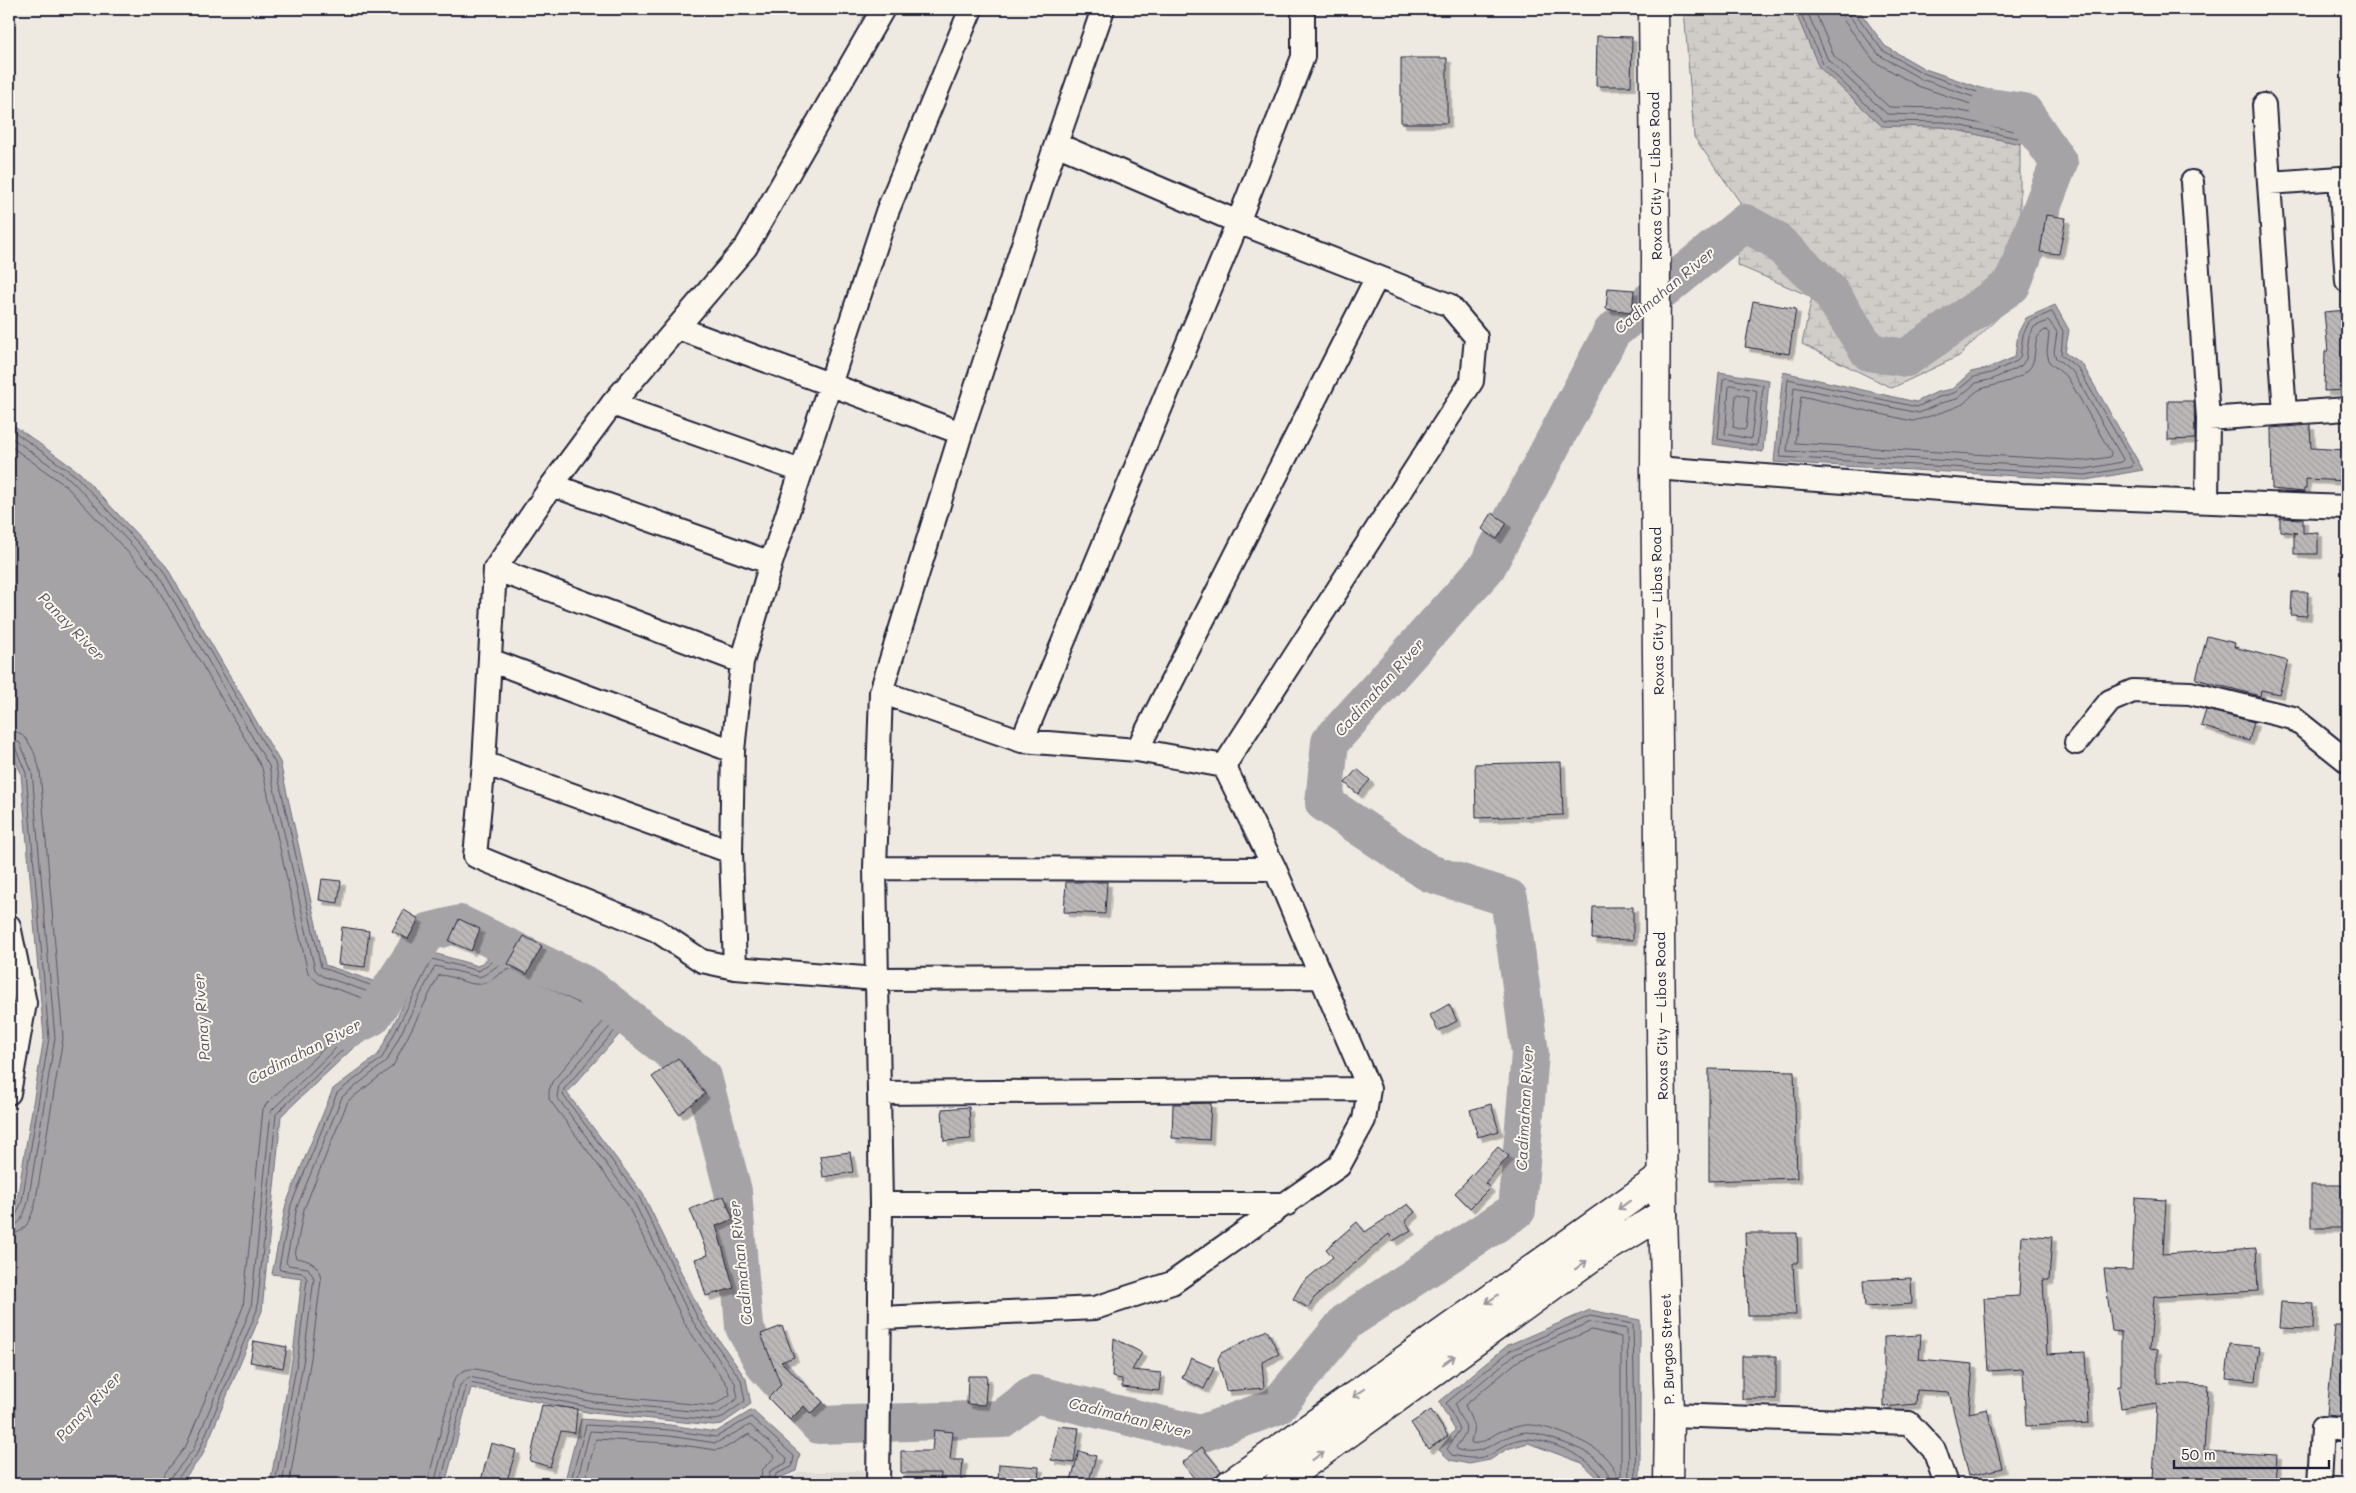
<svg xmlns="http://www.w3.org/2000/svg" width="2356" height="1493" font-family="Mali,sans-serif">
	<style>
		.built { fill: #dfdbd5 }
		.wetland { fill: url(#wetland-marsh); stroke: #797882 }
		.water { fill: #a6a3a7; stroke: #716f7c }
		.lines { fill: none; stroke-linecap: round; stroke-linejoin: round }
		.shore { stroke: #575666; stroke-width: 1 }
		.river { stroke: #a6a3a7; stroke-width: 38 }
		.building { fill: url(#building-back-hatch); stroke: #22223b; filter: url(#shadow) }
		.minor-casing { stroke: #22223b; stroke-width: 26 }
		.tertiary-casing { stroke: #22223b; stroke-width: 31 }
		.secondary-casing { stroke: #22223b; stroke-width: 31 }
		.minor { stroke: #fbf7ec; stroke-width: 22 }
		.tertiary { stroke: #fbf7ec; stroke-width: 28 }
		.secondary { stroke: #fbf7ec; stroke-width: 28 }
		.oneway { stroke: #99979c }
		.labels { text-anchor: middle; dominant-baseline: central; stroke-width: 4; stroke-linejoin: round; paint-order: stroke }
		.street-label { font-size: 14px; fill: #22223b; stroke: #fbf7ec }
		.water-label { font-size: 15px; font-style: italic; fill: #575666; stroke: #fbf7ec }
	</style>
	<defs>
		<pattern id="wetland-marsh" width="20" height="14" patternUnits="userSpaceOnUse" patternTransform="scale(1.25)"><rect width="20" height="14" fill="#d0cdc9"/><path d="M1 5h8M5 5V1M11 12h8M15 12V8" fill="none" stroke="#b2b0ae"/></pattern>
		<pattern id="building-back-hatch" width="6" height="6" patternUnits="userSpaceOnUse" patternTransform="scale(1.25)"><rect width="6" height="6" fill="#bcb8b8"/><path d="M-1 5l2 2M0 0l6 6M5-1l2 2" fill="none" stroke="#a19e9f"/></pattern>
		<filter id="shadow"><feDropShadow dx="4.5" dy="4.5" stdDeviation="0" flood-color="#0004"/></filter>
	</defs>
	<rect width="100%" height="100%" fill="#eeeae2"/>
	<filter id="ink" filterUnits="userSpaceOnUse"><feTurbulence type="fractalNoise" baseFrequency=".02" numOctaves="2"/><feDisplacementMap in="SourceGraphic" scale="10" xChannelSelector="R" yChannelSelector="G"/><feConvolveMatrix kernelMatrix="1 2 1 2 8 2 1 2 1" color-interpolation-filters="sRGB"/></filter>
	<g filter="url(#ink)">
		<path class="built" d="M865,1471V1484H787V1481L798,1472Z"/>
		<path class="wetland" d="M1684,9H1794L1819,67L1882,126L1943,127L2020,144V296L1959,356L1892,388L1802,344L1812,297L1737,265L1740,202L1694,137Z"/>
		<path class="water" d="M1794,9H1858L1885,46L1925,69L1996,93L2041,114L2020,144L1943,127L1882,126L1819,67Z
			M2055,305L2069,330L2065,353L2082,364L2143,470L2086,480L1774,462L1783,372L1916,402L1937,392L1952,389L1971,372L1989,368L2015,357L2018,333L2026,318Z
			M1719,372L1769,380L1763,452L1712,444Z
			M9,422L79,472L166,566L280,762L325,965L379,983L387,1016L281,1116L262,1311L202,1456L180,1484H9V1221L17,1200L44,1037L21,774L9,744Z
			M516,950C558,968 596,992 634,1018L567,1093L643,1194L703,1317L746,1379L751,1404L722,1424L713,1425L592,1413L471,1388L445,1484H270L293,1355L302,1278L272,1274L286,1204L333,1089L378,1055L430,952L478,966L497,951Z
			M1590,1310L1640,1320V1484H1599L1598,1478L1582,1463L1528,1443L1507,1449L1490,1460L1469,1464L1450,1460L1439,1450L1455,1430L1439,1402L1508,1345Z
			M752,1410L800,1454L796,1471L779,1478L778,1484H564L581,1419L670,1425L716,1432Z"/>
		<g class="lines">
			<path class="shore" d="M1799,9L1823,64L1884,121L1944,122L2017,138L2032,119L2031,115L1994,98L1923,73L1882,50L1855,13L1854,9
				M1806,9L1828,60L1887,114L1945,116L2014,131L2023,121L2022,118L1991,103L1921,79L1879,55L1850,17L1848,9
				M1814,9L1834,56L1889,107L1944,108L1999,118L1998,115L1988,110L1918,86L1875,62L1844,21L1841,9
				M2052,312L2063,331L2061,355L2078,368L2133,463L2132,467L2085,475L1780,457L1788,379L1917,407L1939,397L1954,393L1974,377L1991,373L2017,361L2020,357L2023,335L2029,322Z
				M2049,321L2057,332L2054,352L2056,358L2073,372L2123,459L2122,462L2085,469L1787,451L1794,387L1919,413L1941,403L1957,399L1976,383L1993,379L2021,366L2026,359L2029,337L2034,327Z
				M2046,330L2049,333L2047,352L2049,362L2068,378L2111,453L2110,457L2084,461L1795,443L1801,396L1912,421C1917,421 1958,407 1963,404C1969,399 1974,392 1981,389C1996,384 2016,382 2028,370C2040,359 2029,336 2046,330Z
				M1726,378L1763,385L1757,446L1718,439L1723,380Z
				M1732,385L1757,391L1751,439L1725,434L1729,387Z
				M1738,394L1749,397L1746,428L1744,430L1733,427L1736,396Z
				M9,428L76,476L162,569L275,763L321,967L375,987L381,1013L276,1114L257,1310L198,1453L177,1479L176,1484
				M9,436L71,480L157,572L269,766L315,970L322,976L369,992L374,1011L271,1111L251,1308L193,1450L172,1476L170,1484
				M9,445L66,486L151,577L262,768L308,973L319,983L363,998L366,1008L268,1102L263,1109L243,1307L186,1446L165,1473L163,1484
				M9,730C28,731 36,755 40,771L63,1038L35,1205C30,1219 26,1234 9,1234
				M9,738L20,743L32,772L55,1038L28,1202C24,1213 22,1226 9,1227
				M9,744L15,747L26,773L49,1038L22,1201L15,1218L9,1221
				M1592,1330L1621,1337V1476H1617C1614,1465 1603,1453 1592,1447C1580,1439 1541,1423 1526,1425C1518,1426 1507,1429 1499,1432C1489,1437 1483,1445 1471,1443L1474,1426L1465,1405L1518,1361Z
				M275,1484L298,1356L307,1279L303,1273L280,1270L279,1267L291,1205L337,1093L382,1058L432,959L479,971L499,956H511
				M282,1484L304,1357L314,1278L308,1268L288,1265L286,1262L297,1207L342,1097L387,1061L435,966L479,977C490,974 496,963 508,962
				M289,1484L311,1358L321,1280C320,1265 310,1260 296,1258L295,1255L304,1209L348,1101L393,1066L439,975C453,975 467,986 481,984C494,982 499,970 513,969L584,1006L604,1021L552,1082L549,1091V1099L627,1204L686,1326L728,1386L730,1395L713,1406L595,1395L476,1369C465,1368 457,1373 453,1383L427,1484
				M434,1484L460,1385L469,1377L594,1402L712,1413H718L738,1398L735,1383L693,1322L633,1200L557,1097L559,1085L616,1020L588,1000L531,969
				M440,1484L466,1387L470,1383L593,1408L712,1420L720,1419L745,1401L741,1380L698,1319L639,1197L563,1095L564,1089L625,1019L591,995L534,963
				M570,1484L586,1425L670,1430L716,1437L751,1417L794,1456L792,1467L776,1474L774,1484
				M576,1484L590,1431L669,1436L716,1443L750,1425L787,1458L786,1463L770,1471L767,1484
				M584,1484L596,1439L668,1443L716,1450L725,1448L749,1434L775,1457L762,1470L760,1484
				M1603,1484C1603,1461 1549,1440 1529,1439C1514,1437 1502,1448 1490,1455C1479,1460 1464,1458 1452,1455L1447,1449L1460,1429L1446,1403L1511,1350L1590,1316L1633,1324L1636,1484
				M1610,1484C1609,1455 1568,1444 1546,1437C1540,1435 1533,1432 1527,1432C1498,1434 1489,1457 1458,1450L1456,1447C1476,1421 1460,1427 1455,1404L1514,1355L1591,1322L1627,1329L1629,1484"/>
			<path class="river" d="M345,1031L372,1017L428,932L460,924L588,986L703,1077L733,1191L744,1327L765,1366L819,1425L1002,1419L1034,1394L1200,1434L1277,1406L1347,1321L1517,1210L1530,1053L1509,898L1429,873L1324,803L1330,742L1487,567L1612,332L1745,223L1774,239L1829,290L1869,352L1906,358L2012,285L2059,163L2024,112L1989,107"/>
		</g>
		<path class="building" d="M1597,36L1632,37L1631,86H1596Z
			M1401,58H1447V123H1401Z
			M2046,215L2066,218L2059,254L2040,252Z
			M1608,288L1634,290L1632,312L1606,309Z
			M1753,301L1796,309L1789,354L1745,347Z
			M2347,310V390L2324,391L2325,351H2328L2324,312Z
			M2168,401H2194L2195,439L2168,440Z
			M2310,425L2311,448L2347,450V481L2306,479V489H2304V492L2272,489L2271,428Z
			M1492,513L1507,523L1497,539L1482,529Z
			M2280,518L2303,519V533L2318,532V554H2294V533H2297L2280,531Z
			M2292,592H2308L2307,616L2291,615Z
			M2207,636L2235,643L2234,647L2288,661L2279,694L2261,690L2260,696L2196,679Z
			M2206,710L2254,722L2249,741L2201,726Z
			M1561,762L1563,815L1476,818L1475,764Z
			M1357,769L1370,780L1358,794L1345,783Z
			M322,879L341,881L338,903L319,900Z
			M1066,882H1107L1105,914L1064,912Z
			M1593,907H1633V940L1592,939Z
			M404,910L419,919L408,939L392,931Z
			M459,919L480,929L471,951L449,941Z
			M342,927L369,931L365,967L338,964Z
			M524,936L542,946L527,974L508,964Z
			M1449,1004L1457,1021L1438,1031L1430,1015Z
			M678,1058L705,1094L679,1114L652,1077Z
			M1709,1069L1794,1071L1797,1178L1709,1181Z
			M1211,1103L1209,1140L1172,1138L1173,1104Z
			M1491,1104L1499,1131L1478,1137L1470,1110Z
			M969,1107L971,1139L944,1141L942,1109Z
			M1498,1147L1509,1156L1485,1183L1490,1188L1470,1208L1455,1193Z
			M850,1152L853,1172L823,1177L820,1156Z
			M2311,1185H2347V1228H2311Z
			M724,1196L733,1219L716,1226L734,1288L706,1296L695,1259L708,1255L690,1209Z
			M2135,1198L2166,1200L2163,1254L2256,1248L2258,1291L2154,1297L2150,1349L2157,1350V1383L2208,1385L2204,1451L2277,1455L2275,1484H2224L2153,1480L2157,1403L2121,1408L2118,1386H2121V1332L2112,1331L2104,1269L2132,1270Z
			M1408,1204L1415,1212L1405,1221L1411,1230L1393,1241L1389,1234L1314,1298L1308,1308L1293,1299L1302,1283L1333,1257L1326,1249L1357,1222L1365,1232Z
			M1745,1233H1797L1798,1263H1793L1796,1315H1748Z
			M2022,1235L2052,1237L2049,1280H2043L2047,1354L2085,1352L2089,1423L2026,1426L2023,1369L1988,1371L1984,1298L2019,1296Z
			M1911,1278L1912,1304L1865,1307L1863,1280Z
			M2281,1302L2314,1304L2313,1329L2279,1328Z
			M2335,1325H2347V1417L2327,1415Z
			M782,1326L794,1357L781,1362L823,1402L811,1414L804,1406L790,1420L768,1398L781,1385L761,1334Z
			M1267,1330L1279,1354L1262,1362L1264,1388L1226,1391L1218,1359L1221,1353Z
			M1921,1335L1919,1359L1973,1364L1969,1413L1987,1409L2002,1468L1969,1476L1949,1392L1917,1390L1916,1404L1884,1407V1337Z
			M1114,1338L1142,1353L1132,1370L1161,1373L1159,1391L1122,1387V1379L1112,1377Z
			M254,1341L287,1347L283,1368L250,1362Z
			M2230,1344L2260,1347L2256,1381L2226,1378Z
			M1742,1356H1776V1399H1742Z
			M1191,1358L1214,1368L1204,1389L1182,1378Z
			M968,1376H987L985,1405L967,1404Z
			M542,1405L577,1409L575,1433L561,1431L550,1467L530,1461Z
			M1431,1410L1448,1436L1428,1449L1411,1423Z
			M1058,1426L1079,1428L1074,1463L1051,1460Z
			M934,1430L953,1432L950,1460H963L961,1484H940L941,1473H901V1451H932Z
			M491,1443L516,1450L506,1484H480Z
			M1202,1447L1221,1471L1208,1484H1199L1182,1463Z
			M1079,1451L1096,1456L1088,1484H1070Z
			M999,1464L1039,1467L1038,1483L1014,1481L1013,1484H998Z"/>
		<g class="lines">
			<defs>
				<path id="minor" d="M883,9L746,247L612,404L552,485L495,569L484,763L475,856L656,930L702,961L735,968L877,979L1321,977
					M2264,105L2269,183L2340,178L2347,281
					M1056,144L1238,222L1449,305L1476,337L1472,381L1224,766
					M2192,182L2208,419L2207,501
					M2269,183L2285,413
					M678,328L961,433
					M612,404L801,471
					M2208,419L2347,409
					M1655,468L2022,495L2347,507
					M552,485L771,563
					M495,569L742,662
					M490,660L733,751
					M881,692L1022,741L1137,750L1224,766L1275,869L1369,1089L1364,1120L1339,1166L1172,1283L1095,1308L881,1318
					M1022,741L1238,222L1303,57V9
					M2076,743L2110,701L2133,691L2190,693L2293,718L2347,761
					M1137,750L1377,277
					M484,763L731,852
					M875,868L1275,869
					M9,926L25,1003L9,1093
					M735,968L731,852L733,751L742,662L771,563L887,212L971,9
					M879,1093L1369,1089
					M881,1204H1287
					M1669,1415L1909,1423L1934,1450L1946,1484
					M878,1484L881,1204L875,868L881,692L961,433L1056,144L1103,9
					M2319,1484L2322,1428L2347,1430"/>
				<path id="tertiary" d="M1230,1484L1663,1176
					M1278,1484L1595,1255L1663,1214"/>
				<path id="secondary" d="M1653,9L1656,254L1655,468L1663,1214L1669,1415L1668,1484"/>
			</defs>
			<use href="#minor" class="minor-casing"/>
			<use href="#tertiary" class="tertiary-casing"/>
			<use href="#secondary" class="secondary-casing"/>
			<use href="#minor" class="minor"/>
			<use href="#tertiary" class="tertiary"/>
			<use href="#secondary" class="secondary"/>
		</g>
		<defs><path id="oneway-shaft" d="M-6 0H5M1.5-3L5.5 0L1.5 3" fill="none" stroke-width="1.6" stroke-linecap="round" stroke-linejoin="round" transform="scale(1.25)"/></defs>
		<g class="oneway">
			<use href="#oneway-shaft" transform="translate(1624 1205) rotate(144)"/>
			<use href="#oneway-shaft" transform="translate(1581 1265) rotate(-36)"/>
			<use href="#oneway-shaft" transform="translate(1492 1299) rotate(145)"/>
			<use href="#oneway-shaft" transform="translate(1449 1360) rotate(-36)"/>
			<use href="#oneway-shaft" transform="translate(1359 1393) rotate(145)"/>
			<use href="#oneway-shaft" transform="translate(1318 1456) rotate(-36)"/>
		</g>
	</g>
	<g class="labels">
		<g class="street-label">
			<text transform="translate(1655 176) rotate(-91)">Roxas City – Libas Road</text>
			<text transform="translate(1657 611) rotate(-91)">Roxas City – Libas Road</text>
			<text transform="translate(1661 1016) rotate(-91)">Roxas City – Libas Road</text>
			<text transform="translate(1667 1349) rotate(-92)">P. Burgos Street</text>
		</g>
		<g class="water-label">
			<text transform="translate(1664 290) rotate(-40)">Cadimahan River</text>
			<text transform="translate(72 626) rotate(46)">Panay River</text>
			<text transform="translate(1379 687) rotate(-48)">Cadimahan River</text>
			<text transform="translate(201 1017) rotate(-94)">Panay River</text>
			<text transform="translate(304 1051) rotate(-27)">Cadimahan River</text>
			<text transform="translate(1524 1108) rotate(-87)">Cadimahan River</text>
			<text transform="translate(740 1263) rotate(-96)">Cadimahan River</text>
			<text transform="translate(88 1406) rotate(-47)">Panay River</text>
			<text transform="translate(1130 1417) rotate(14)">Cadimahan River</text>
		</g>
	</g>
	<rect width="2356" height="1493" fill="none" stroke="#fbf7ec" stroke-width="30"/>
	<rect x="15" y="15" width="2326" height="1463" fill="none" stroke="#22223b" stroke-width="2" filter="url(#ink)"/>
	<path d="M2174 1460v8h155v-8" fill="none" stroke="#22223b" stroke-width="2.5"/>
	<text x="2181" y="1460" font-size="15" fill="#22223b" stroke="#fbf7ec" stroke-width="4" paint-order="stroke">50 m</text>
</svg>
